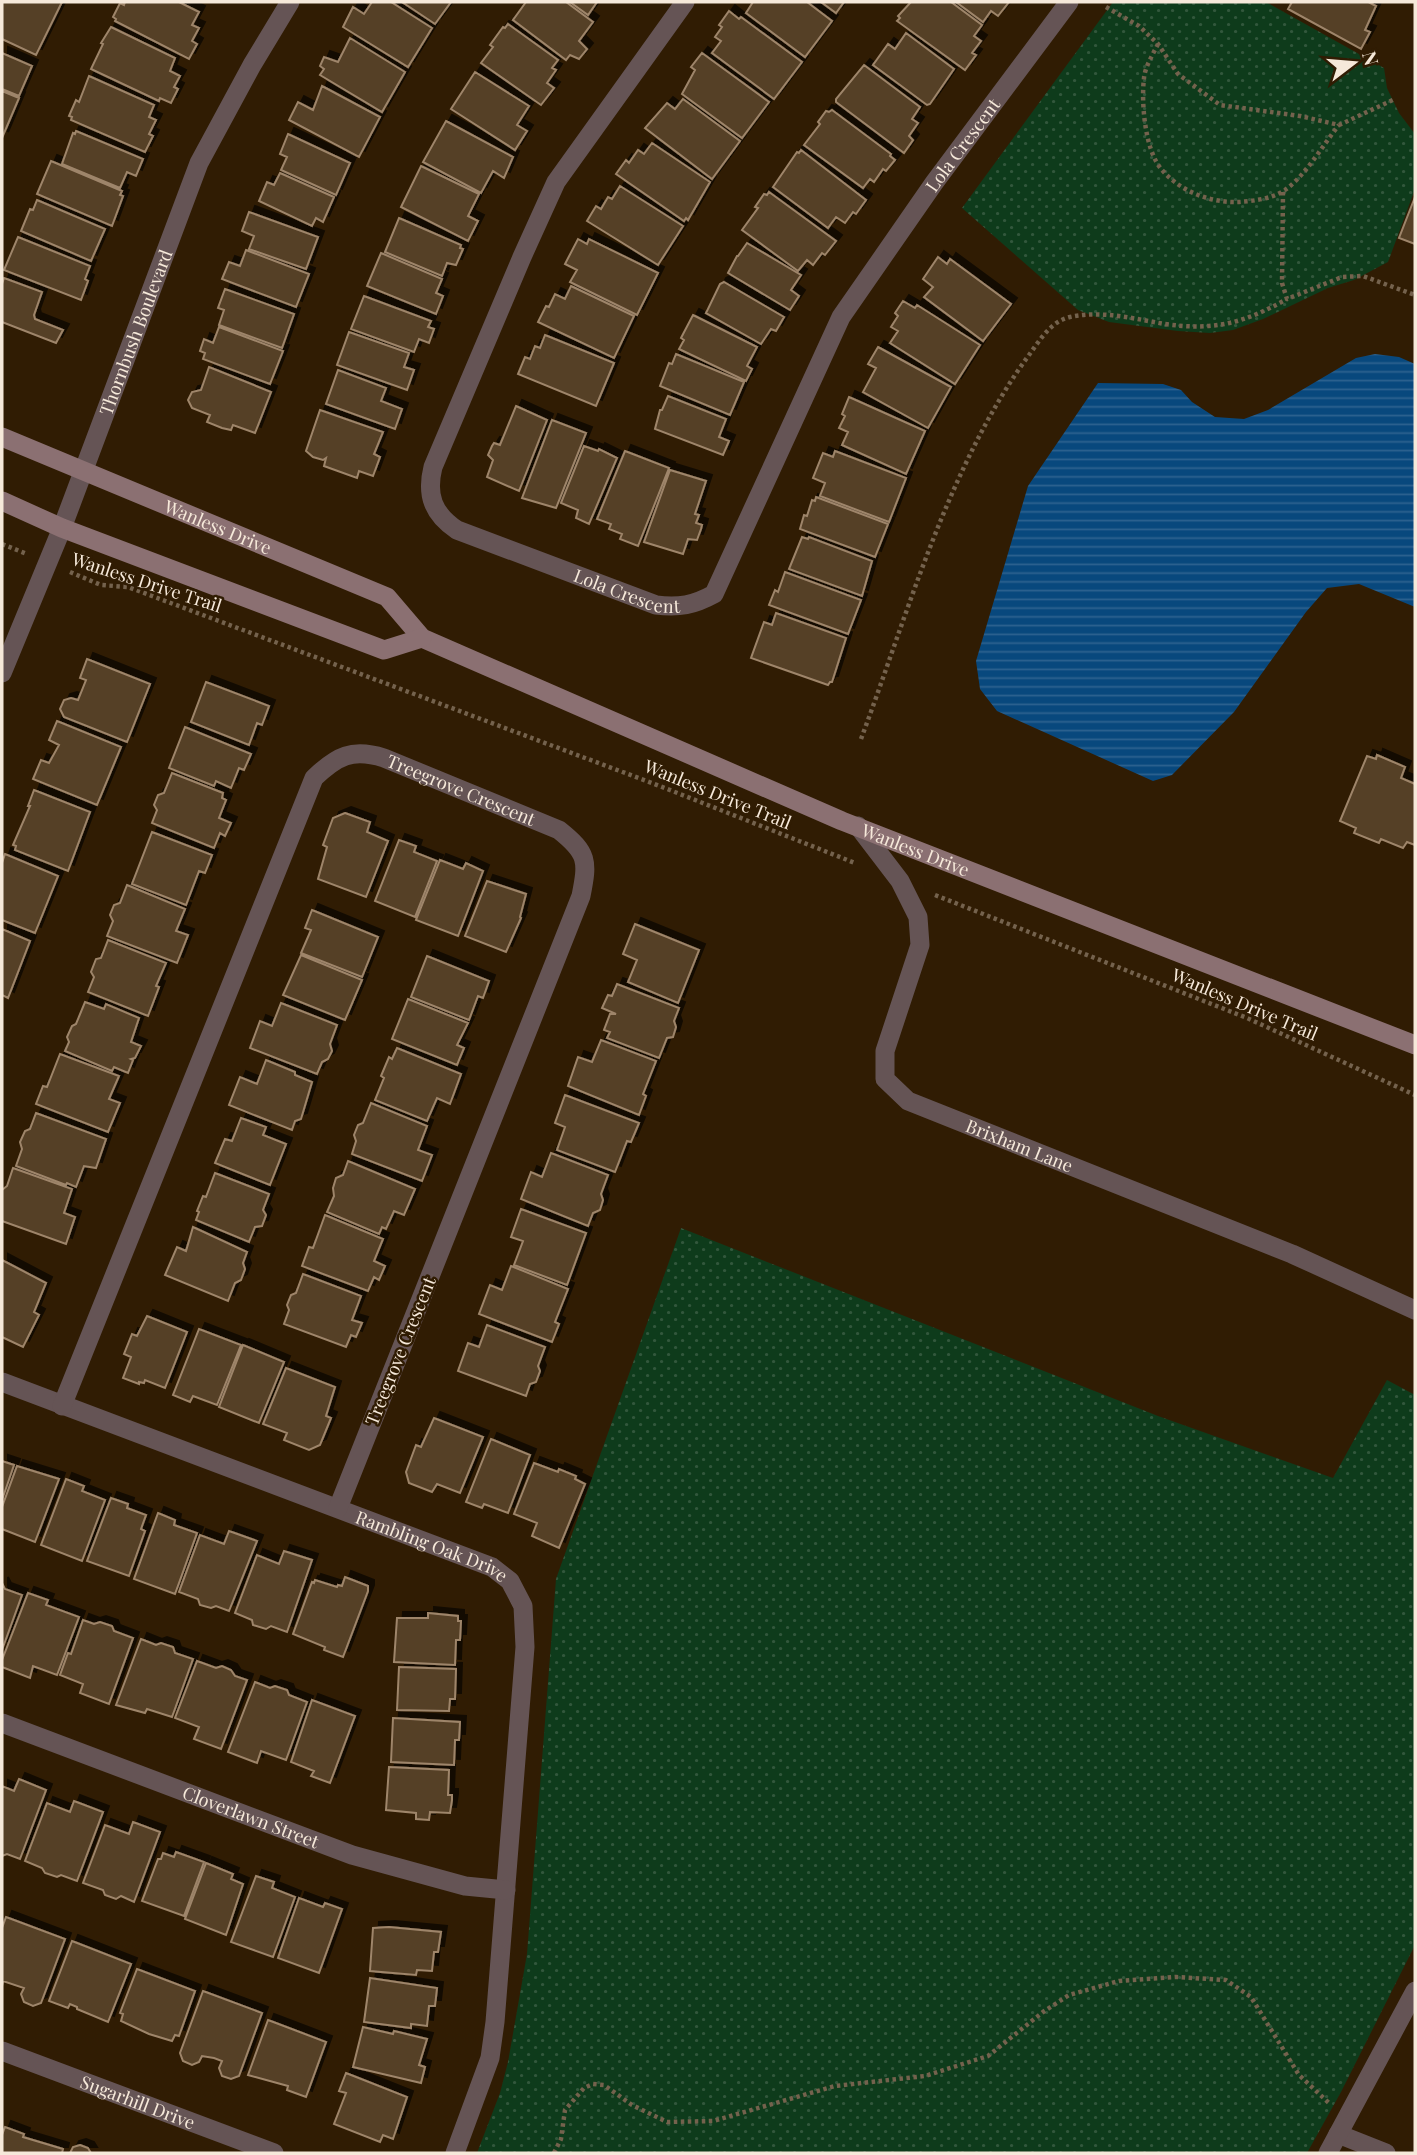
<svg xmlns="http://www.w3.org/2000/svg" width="1417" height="2155" font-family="'Playfair Display',serif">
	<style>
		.park { fill: url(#park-dots) }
		.water { fill: url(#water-rules) }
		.building { fill: #543f26; stroke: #9e856a; stroke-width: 2; filter: url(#shadow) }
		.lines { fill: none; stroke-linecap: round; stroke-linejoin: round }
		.path { stroke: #74624d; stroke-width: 4.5; stroke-dasharray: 3.5 3.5; stroke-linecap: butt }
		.minor { stroke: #655455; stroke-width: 19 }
		.tertiary { stroke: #655455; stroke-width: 19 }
		.secondary { stroke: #8b7072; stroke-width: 19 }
		.labels { text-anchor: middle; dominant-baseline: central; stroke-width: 5; stroke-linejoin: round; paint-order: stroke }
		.street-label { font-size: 18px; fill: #f6e9da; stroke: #301c03 }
	</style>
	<defs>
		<pattern id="park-dots" width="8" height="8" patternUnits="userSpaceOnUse" patternTransform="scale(1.75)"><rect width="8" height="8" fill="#0e3b1b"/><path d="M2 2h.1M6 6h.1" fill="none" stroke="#32573c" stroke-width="1.8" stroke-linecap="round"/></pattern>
		<pattern id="water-rules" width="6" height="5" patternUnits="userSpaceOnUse" patternTransform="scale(1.75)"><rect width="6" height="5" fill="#08487d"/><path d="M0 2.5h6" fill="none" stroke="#2d628f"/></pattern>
		<filter id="shadow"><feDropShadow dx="6" dy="-6" stdDeviation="0" flood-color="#0009"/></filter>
	</defs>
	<rect width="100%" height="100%" fill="#301c03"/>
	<path class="park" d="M1113,2H1266L1384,68L1387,88L1399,113L1415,134V189L1388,262L1354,280L1328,288L1263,319L1233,330L1210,333L1178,331L1109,322L1078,310L962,208Z
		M681,1228L1158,1416L1333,1478L1387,1380L1415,1395V1945L1341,2092L1307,2153H477L500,2093L508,2062L527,1954L556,1579Z"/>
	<path class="water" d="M1375,354L1399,357L1415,364V607L1359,584L1327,588L1306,612L1234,712L1172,775L1153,781L997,711L980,689L976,661L1028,486L1098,383L1163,384L1181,390L1192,402L1215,417L1244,419L1268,410L1356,358Z"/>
	<path class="building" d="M2,2H62L36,55L2,39Z
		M125,2H179L199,12L192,25L199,28L192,41L197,44L189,59L115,21L116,19L113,17L120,3L124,5Z
		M372,2H391L432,28L408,67L343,27L353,7L364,14Z
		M402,2H451L435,24Z
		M526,2H566L593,22L579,41L587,49L579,59L570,55L566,60L513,20Z
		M570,2H597L588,15Z
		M753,2H807L832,21L805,57L746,13Z
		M821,2H844L836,13Z
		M911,2H951L982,25L974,36L981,41L972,53L976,55L965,70L897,21L900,18L898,16Z
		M956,2H1009L998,16L991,11L983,22Z
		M1292,2H1371L1370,3L1376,6L1365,30L1370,32L1361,49L1288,9Z
		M729,11L739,19L741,17L802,62L774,99L712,53L721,41L715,37L722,27L719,25Z
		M508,24L558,60L552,68L556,70L547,83L554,88L541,105L481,63L493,47L490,45L503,27L505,28Z
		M111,27L175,58L170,71L180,76L174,87L178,89L171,103L160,98L159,101L91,69L103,44L101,43Z
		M906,33L954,69L930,104L927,105L873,65L888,44L895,49Z
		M350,38L405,72L382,112L320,75L324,69L320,66L324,57L338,62Z
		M2,53L32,66L19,96L2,89Z
		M702,53L769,102L742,138L682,94L695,70L691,67Z
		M864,65L920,107L912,119L918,123L909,136L913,140L904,153L836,102V99Z
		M475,72L529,106L517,125L527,131L515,150L451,109Z
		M89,76L154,105L149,117L156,120L149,134L153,136L145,152L71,120L72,117L69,116L76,100L79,102Z
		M322,86L380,117L359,157L289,120L298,102L313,110Z
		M2,91L19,98L2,138Z
		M683,99L740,141L712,179L645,128L667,103L675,109Z
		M832,110L891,154L890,156L895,160L886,171L883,169L874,182L870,179L863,188L804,145L820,124L818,122L826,111L829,112Z
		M446,121L513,157L504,178L493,171L481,193L423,162Z
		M76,131L143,159L136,176L127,172L120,188L62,164L73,133L75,134Z
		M288,134L350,163L336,195L281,170L287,157L280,154Z
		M652,143L710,182L688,220L686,218L684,221L616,174L626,160L629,163L638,150L644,154Z
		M801,150L866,200L856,214L853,212L845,223L836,217L828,228L773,187L797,152L799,153Z
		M51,161L122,191L120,195L123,196L112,226L37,194Z
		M421,166L479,194L468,216L478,221L468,241L401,207Z
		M280,173L334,197L323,222L316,218L312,226L259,201L267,182L274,185Z
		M620,186L683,226L658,265L587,221L596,206L601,209L608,197L612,199Z
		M769,192L836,241L825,255L822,253L813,265L807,260L798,271L742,230L758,208L755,207L764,194L767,195Z
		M1415,197V244L1399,238Z
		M37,200L105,229L91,261L21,231L30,209L33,210Z
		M249,212L318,237L306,269L249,249L254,236L242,231Z
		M399,218L461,245L460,248L463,249L456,265L447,263L442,276L385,252Z
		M18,237L90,266L85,279L88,281L81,300L4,270Z
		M578,239L587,244L589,239L658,273L637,315L570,282L577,270L565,264Z
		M747,243L801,275L791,290L799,296L790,310L728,273L737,256H738Z
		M246,250L309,274L296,307L222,279L229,262L240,266Z
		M381,253L442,279L436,293L443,296L436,314L367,286Z
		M938,257L947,264L950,259L1011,304L983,341L924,297L933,287L923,279Z
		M4,278L42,292L34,315L35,319L63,330L56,343L2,322V284Z
		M724,282L784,317L776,331L771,329L761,344L706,313L720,284Z
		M571,286L634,316L614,358L538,322L546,306L549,307L555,294L565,299Z
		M225,289L294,314L282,348L219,325L224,310L218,308Z
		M364,296L431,321L428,327L434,329L429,343L419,339L414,352L351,329Z
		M903,301L915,308L917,305L980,345L955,384L890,343L898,331L891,327L898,316L895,313Z
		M693,315L757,347L747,366L752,369L746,381L679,349L684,340L681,338Z
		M219,327L283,351L270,384L203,359L205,353L200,351L204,339L213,343Z
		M349,332L409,353L404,367L414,370L407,390L337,365Z
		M545,335L614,363L596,406L518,374L525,357L530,359L535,346L540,348Z
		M878,347L951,387L928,428L863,392L876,368L868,364Z
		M676,354L744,382L730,415L660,386L669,363L672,364Z
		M209,367L271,392L255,433L233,425L231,430L222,428L207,422L210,415L192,408L188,400L192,392L201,390Z
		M338,370L386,388L381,401L402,409L395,429L326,404Z
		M668,396L726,419L719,437L729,441L723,455L655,429L660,410H662Z
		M849,397L925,431L906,474L842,445L848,432L839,428L845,416L842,414Z
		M516,406L547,420L519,491L487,477L493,460L488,455L492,446L494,443L500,445Z
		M320,410L383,432L374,454L380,457L373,476L359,471L357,478L324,466L326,458L323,460L313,457L306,451Z
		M552,420L586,433L556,508L522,498Z
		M584,446L598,451L599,449L617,458L589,524L576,518L578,510L561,503Z
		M625,451L669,468L638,546L620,539L622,534L609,529L611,524L597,519Z
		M835,451L906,478L889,522L820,496L825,483L813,478L823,453L833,457Z
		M670,470L706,481L695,514L699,515L696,523L702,525L701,529L697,540L688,539L683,554L644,542Z
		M816,497L888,524L875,557L800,529L804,515L807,516L812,500L815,501Z
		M802,537L808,539L809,537L872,561L862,596L789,569Z
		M785,572L861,600L848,634L769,605L775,590L778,592Z
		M776,613L846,638L832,682H830L828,685L751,658L764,622L772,625Z
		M87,659L150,684L127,742L64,717L60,709L64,700L71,698L78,700L86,680L80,678Z
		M206,682L269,706L262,725L257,723L249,745L191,722Z
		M57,721L121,747L97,805L33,779L41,760L49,763L59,745L49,740Z
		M185,727L251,754L244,770L239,768L231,788L216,781L214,786L169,768Z
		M1377,755L1405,767L1401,778L1415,784V845L1407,842L1403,848L1381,839L1379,843L1354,833L1356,828L1340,821L1367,756L1376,759Z
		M172,773L223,793L222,798L226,800L219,818L231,823L225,836L220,833L214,848L152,823L157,810L154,805L158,795L164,793Z
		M34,790L90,812L68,871L15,850L16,846L13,845L30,806H28Z
		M345,813L370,822L367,832L388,841L366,897L318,879L327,847L323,845L333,818Z
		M152,832L212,855L205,873L199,871L186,905L132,884Z
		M399,840L416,846L414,852L437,861L415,917L375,901Z
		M5,854L58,876L35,933L2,920V863Z
		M440,860L463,869L466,863L483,871L458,936L416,920Z
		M487,881L526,894L520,917L521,918L506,952L465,936Z
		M127,885L185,909L176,931L188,935L177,963L107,936L113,921L110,915L114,905L120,903Z
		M312,910L378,937L362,977L301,953L311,930L305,928Z
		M635,924L699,950L678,1003L628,982L637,960L623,954Z
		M2,929L30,941L8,998L2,995Z
		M108,940L166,963L156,986L159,987L148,1016L88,992L94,977L91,972L96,959L101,958Z
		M301,955L362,980L345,1020L283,995Z
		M427,956L489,981L483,998L478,996L469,1020L411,997Z
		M617,984L679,1008L674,1021L676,1027L673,1037L667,1038L659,1058L607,1038L610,1032L604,1030L610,1014H616L602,1008L608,995L612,996Z
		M408,999L468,1023L457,1045L464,1048L457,1065L392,1039Z
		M85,1002L104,1009L106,1004L139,1018L131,1042L141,1046L135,1058L131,1059L133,1060L128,1073L114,1067L112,1071L65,1051L69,1042L67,1037L72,1026L76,1024Z
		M281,1003L337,1025L330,1044L332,1051L328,1059L322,1062L317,1074L250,1048L260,1021L272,1026Z
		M601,1040L656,1061L643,1094L646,1096L639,1115L568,1086L578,1057L592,1062Z
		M397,1048L461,1074L450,1104L437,1098L427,1121L375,1100L384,1078L381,1076L389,1057L392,1059Z
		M60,1054L119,1076L109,1099L120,1103L108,1132L36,1104L43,1086L47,1087Z
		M266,1060L295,1072V1075L312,1082L301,1119L295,1121L292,1130L229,1105L240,1077L257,1084Z
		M565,1095L639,1123L631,1142L627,1141L615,1172L557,1150L565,1127L555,1123Z
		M371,1103L427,1126L418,1150L432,1155L422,1181L352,1154L356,1141L354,1135L358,1125L363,1123Z
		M36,1113L106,1139L96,1168L84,1166L76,1187L67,1183L66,1185L16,1166L22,1149L20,1142L25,1131L30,1129Z
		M241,1118L266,1127L263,1135L286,1144L270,1185L215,1163L225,1139L232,1141Z
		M551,1153L608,1175L601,1194L603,1200L600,1210L593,1213L588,1226L521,1199L531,1172L542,1177Z
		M348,1161L415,1189L404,1215L394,1211L386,1229L382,1227L379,1234L327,1212L334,1196L333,1188L336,1178L343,1175Z
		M13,1168L72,1189L64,1213L75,1217L66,1244L2,1221V1190L7,1186Z
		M215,1173L269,1194L263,1210L266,1215L262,1226L255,1227L249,1242L196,1220L199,1212L197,1211L203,1196L206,1197Z
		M521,1209L586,1233L567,1285L514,1265L523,1241L511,1237Z
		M325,1215L383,1239L374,1261L385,1266L379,1280L374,1277L368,1291L302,1266L309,1247L313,1248Z
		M193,1227L247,1252L243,1263L245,1269L241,1280L235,1283L228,1301L165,1275L177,1247L186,1251Z
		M2,1260L46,1283L34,1312L39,1315L23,1347L2,1337Z
		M511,1266L568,1289L555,1322L559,1324L552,1342L479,1314L490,1285L502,1290Z
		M303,1274L361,1296L352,1320L362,1323L356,1337L351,1335L346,1347L284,1324L289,1310L287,1305L291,1295L296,1293Z
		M147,1316L187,1332L165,1388L145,1380L144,1383L139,1382V1384L123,1378L131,1357L124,1354L132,1334L137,1336Z
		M487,1325L545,1347L538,1366L540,1371L536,1382L530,1384L526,1396L458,1371L468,1343L479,1347Z
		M199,1329L241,1345L217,1405L193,1396L190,1402L173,1395Z
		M243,1345L284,1362L259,1423L219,1407Z
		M286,1368L335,1387L326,1416L331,1418L320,1445L309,1450L284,1440L287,1433L263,1424Z
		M434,1418L483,1437L460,1493L437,1484L432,1492L409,1483L406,1472L416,1445L421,1447Z
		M491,1439L530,1455L508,1513L484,1504L482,1508L466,1502Z
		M2,1461L14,1465L2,1500Z
		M534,1463L558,1472L559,1469L576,1476L575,1479L585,1484L559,1548L532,1536L537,1523L514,1514Z
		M17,1466L59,1479L35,1542L2,1529V1507Z
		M66,1479L84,1486L82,1491L105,1500L82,1561L41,1545Z
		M111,1498L128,1504L127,1508L146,1515L141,1529L145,1531L129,1576L87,1561Z
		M158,1513L175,1520L174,1525L197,1533L175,1594L134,1579Z
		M229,1531L257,1541L229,1611L216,1606L211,1608L200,1605L198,1599L179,1592L200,1535L224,1544Z
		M284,1551L312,1560L287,1632L271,1626L266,1629L253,1625L252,1620L235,1613L257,1555L279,1564Z
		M345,1577L368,1586V1591L343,1657L324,1650L325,1647L293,1634L312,1582L314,1583L315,1580L337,1587L338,1585L342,1586Z
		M2,1583L5,1589L22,1595L2,1650Z
		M28,1593L48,1600L46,1605L79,1617L57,1675L33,1666L30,1678L2,1667V1660Z
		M428,1613L458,1616V1621H461L460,1640H456L455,1665L394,1662L397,1618H428Z
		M83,1620L94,1624L100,1622L112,1626L114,1631L133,1638L109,1704L80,1693L83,1684L60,1675L68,1653L71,1654Z
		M141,1639L156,1645L161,1643L173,1647L175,1653L193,1659L172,1717L147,1709L145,1713L116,1705Z
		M197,1661L216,1668L222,1666L231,1670L235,1676L247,1680L221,1749L194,1739L199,1727L175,1718Z
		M399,1667L456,1669L455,1699H450L449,1711L397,1710Z
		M255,1682L270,1688L275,1686L287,1690L289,1695L307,1702L286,1760L261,1751L257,1763L228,1752Z
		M312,1700L355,1716L330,1783L311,1776L314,1771L291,1762Z
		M393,1718L460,1722L459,1740H455L454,1765L391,1762Z
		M389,1767L449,1770L448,1795H452V1800L450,1813L430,1812L429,1820L416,1819V1813L386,1810Z
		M19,1779L46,1790L20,1859L7,1854L2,1856V1786L14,1791Z
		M74,1801L103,1812L77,1881L61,1875L57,1877L45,1873L42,1868L25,1861L47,1803L70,1812Z
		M133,1822L160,1832L134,1902L121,1896L116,1899L105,1895L103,1890L83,1883L105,1825L129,1834Z
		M176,1852L204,1862L184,1916L142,1901L158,1859H161L163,1853L174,1857Z
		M206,1863L233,1874L231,1879L243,1884L226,1935L185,1919Z
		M256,1876L274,1882L272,1888L295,1897L273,1957L231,1942Z
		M299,1898L323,1907L325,1903L342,1909L319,1973L278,1958Z
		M6,1917L65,1939L41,2003L33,2006L24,2002L21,1994L24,1988L3,1981L2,1986V1928Z
		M389,1927L441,1932L438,1952H434L432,1971L417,1970L416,1975L370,1971L373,1928Z
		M72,1941L131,1964L108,2022L77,2009V2007L70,2004L68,2008L49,2001Z
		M137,1969L195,1991L179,2036L175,2035L172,2041L149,2034L121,2021L123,2014L120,2013Z
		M370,1978L437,1988L435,2006H429L427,2026L411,2024V2028L364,2022Z
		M203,1991L262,2013L239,2076L231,2079L222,2076L219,2068L222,2061L214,2058L202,2056L199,2062L192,2065L183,2061L180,2053Z
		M268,2020L326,2042L306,2097L287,2090L288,2086L248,2075Z
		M363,2027L393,2034L394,2031L427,2039L419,2065L425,2067L421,2083L353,2067Z
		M346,2073L407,2097L393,2139L383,2135L380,2142L334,2124L346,2093L339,2091Z
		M5,2127L24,2134L23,2137L63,2149L62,2153H2V2135Z
		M80,2145L88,2148L91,2153H70L73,2147Z"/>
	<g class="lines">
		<path class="path" d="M1106,7L1139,26L1158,44L1178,74L1220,105L1300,116L1339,125L1395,99
			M1158,44C1153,54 1145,67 1144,78C1141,103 1145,151 1162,170C1181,192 1211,203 1239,202C1253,201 1272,199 1285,190C1307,174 1322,146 1339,125
			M1283,192L1282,283L1287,299L1342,277L1363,276L1415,295
			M2,544L27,554
			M70,572L101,585L128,587L652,783L855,863
			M861,739C908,613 949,464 1029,355C1040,340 1051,321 1070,317C1102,310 1135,319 1165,324C1215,331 1244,323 1287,299
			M935,895L1247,1018L1415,1095
			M554,2153L561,2139L565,2110L584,2088L593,2084L604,2085L632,2105L667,2122L713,2121L835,2086L925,2076L988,2056L1043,2012L1069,1995L1119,1981L1176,1977L1226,1980L1251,1997L1299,2075L1330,2104"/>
		<g class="minor">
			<path id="s1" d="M685,2L556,182L522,257L433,467C426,495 433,514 457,530L656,605C679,608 694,605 714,594L841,317L934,183L1069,2"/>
			<path id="s2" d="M858,826L900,881L918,917L920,945L885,1051V1079L908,1101L1292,1254L1415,1310"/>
			<path id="s3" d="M2,1382L492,1567L510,1581L523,1606L525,1647L495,2022L490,2058L455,2153"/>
			<path id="s4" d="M62,1406L314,778C337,756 352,748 384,758L559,830C588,853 588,861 581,896L338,1508"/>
			<path id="s5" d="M2,1723L352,1855L465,1886L506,1890"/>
			<path id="s6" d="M2,2051L274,2153"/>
			<path d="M1338,2134L1386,2153"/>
			<path d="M1328,2153L1415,1991"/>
		</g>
		<path class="tertiary" id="s7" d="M2,673L62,528L199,163L252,65L290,2"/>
		<g class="secondary">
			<path id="s8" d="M2,437L387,597L422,638L842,821L1415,1045"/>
			<path d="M2,501L62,528L384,650L422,638"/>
		</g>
	</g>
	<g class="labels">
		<g class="street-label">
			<text stroke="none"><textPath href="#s1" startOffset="1393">Lola Crescent</textPath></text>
			<text stroke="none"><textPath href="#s7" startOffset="366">Thornbush Boulevard</textPath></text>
			<text stroke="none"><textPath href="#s8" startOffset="234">Wanless Drive</textPath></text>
			<text transform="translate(147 582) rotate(18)">Wanless Drive Trail</text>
			<text stroke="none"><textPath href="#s1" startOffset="786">Lola Crescent</textPath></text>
			<text stroke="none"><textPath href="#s4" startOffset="838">Treegrove Crescent</textPath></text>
			<text transform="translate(718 794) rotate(22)">Wanless Drive Trail</text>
			<text stroke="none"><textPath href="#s8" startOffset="1008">Wanless Drive</textPath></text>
			<text transform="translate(1245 1004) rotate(23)">Wanless Drive Trail</text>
			<text stroke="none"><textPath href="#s2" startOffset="429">Brixham Lane</textPath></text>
			<text transform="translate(400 1351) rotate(-68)">Treegrove Crescent</text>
			<text stroke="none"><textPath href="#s3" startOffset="460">Rambling Oak Drive</textPath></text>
			<text stroke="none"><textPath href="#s5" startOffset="266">Cloverlawn Street</textPath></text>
			<text stroke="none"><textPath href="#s6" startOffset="145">Sugarhill Drive</textPath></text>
		</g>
	</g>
	<rect width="1417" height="2155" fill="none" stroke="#f6e9da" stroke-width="7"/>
	<g transform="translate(1354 63) rotate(74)" stroke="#301c03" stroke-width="5" paint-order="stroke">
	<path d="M0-5L12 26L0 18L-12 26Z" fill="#f6e9da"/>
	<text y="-10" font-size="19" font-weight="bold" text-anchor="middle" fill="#f6e9da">N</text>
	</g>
</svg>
